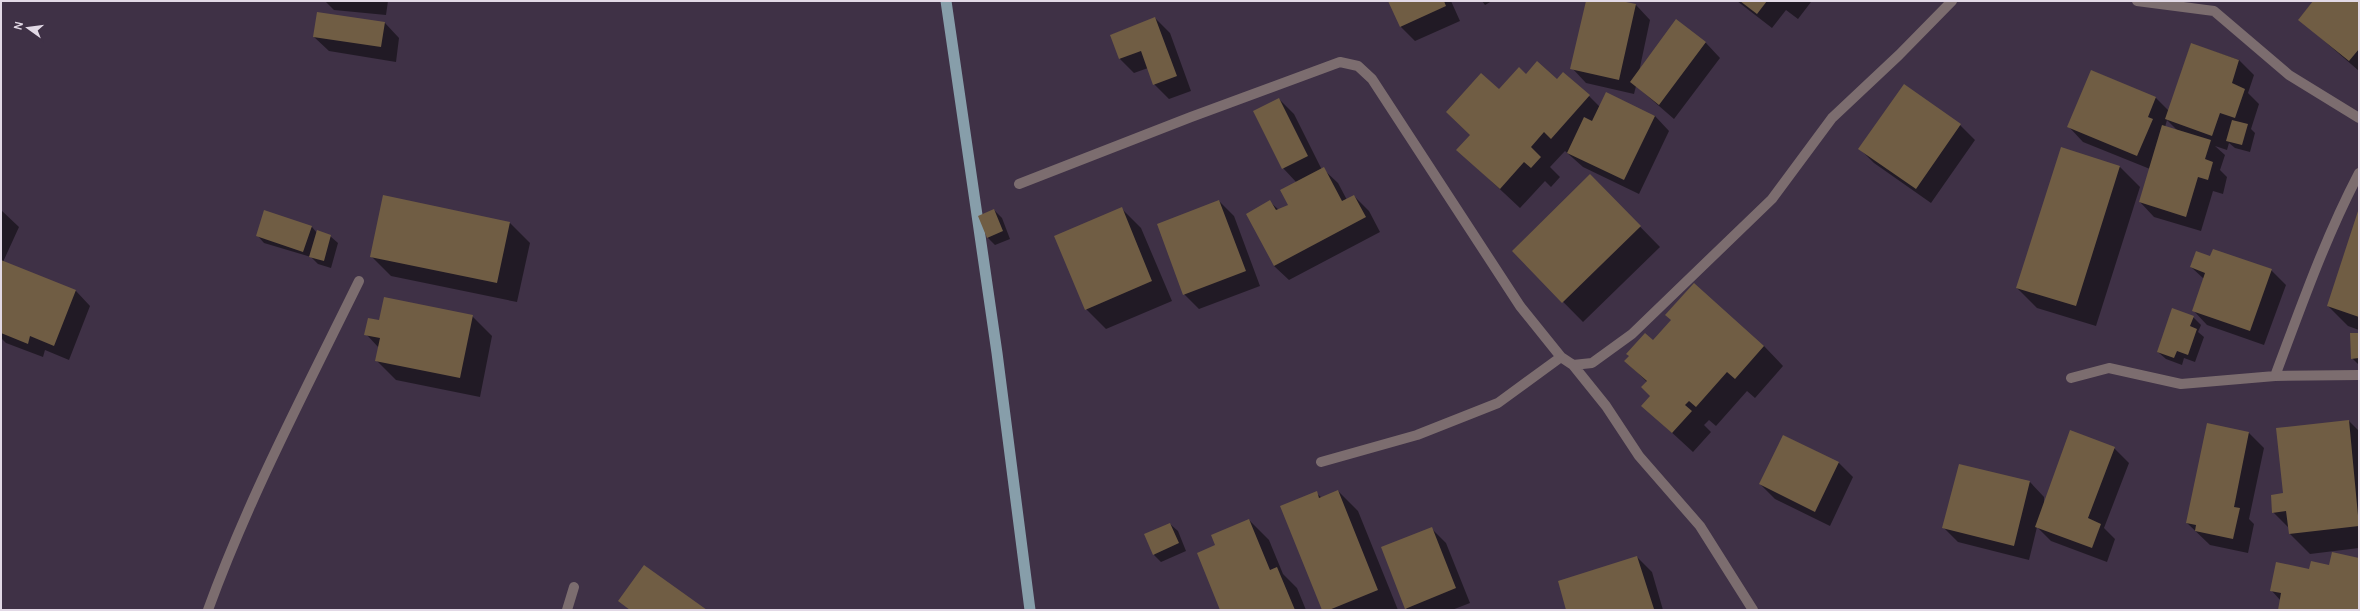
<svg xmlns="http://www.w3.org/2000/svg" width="2360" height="611" font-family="Manrope,sans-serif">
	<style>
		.shadow { fill: #0007; fill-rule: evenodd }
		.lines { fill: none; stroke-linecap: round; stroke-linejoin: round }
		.stream { stroke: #879eaa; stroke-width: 11 }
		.building { fill: #705d44 }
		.minor { stroke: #7c6d6f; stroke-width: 10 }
	</style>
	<rect width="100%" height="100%" fill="#3f3146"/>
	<path class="shadow" d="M325,1H388L386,15L334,10Z
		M1389,1H1451L1460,21L1415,41L1401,27Z
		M1482,1H1492L1485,5Z
		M1587,1H1616L1636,5L1650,20L1639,72L1676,21L1706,43L1720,58L1674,119L1636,86L1634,94L1586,83L1572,68Z
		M1737,1H1811V2L1798,19L1786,10L1772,28Z
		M2310,1H2359V71L2299,19L2313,2Z
		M1155,18L1170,33L1191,91L1169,99L1154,84L1148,68L1134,73L1120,59L1111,35Z
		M385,23L399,38L396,62L329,51L314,37Z
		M2191,44L2239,60L2254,75L2248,93L2259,104L2251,129L2255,133L2250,152L2235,148L2229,143L2227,150L2215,146L2225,155L2220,170L2227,177L2223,194L2213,191L2201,231L2154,217L2140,202L2150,169L2083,142L2069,127L2092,71L2156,98L2169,111ZM2167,120L2178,131L2165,127Z
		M1526,75L1557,81L1589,96L1600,107L1655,116L1669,131L1639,194L1583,167L1565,151L1550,167L1560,177L1551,187L1545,181L1520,208L1458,150L1471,135L1499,90Z
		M1904,86L1960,125L1975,140L1931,203L1874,163L1860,149Z
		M1279,99L1294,114L1322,170L1323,169L1338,183L1347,200L1354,196L1369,211L1380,232L1289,280L1274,266L1270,202L1279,210L1289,205L1297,183L1283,168Z
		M2062,149L2120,167L2140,187L2096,326L2037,308L2017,288Z
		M1610,196L1660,247L1583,322L1513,251Z
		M1219,201L1234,216L1260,286L1199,309L1184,294Z
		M1121,208L1141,228L1172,301L1106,329L1086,309Z
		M1,210L19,227L3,262L76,291L90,306L69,360L45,350L43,357L6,343L1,338Z
		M994,210L1002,218L1010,239L995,245L988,238L979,217Z
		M2359,210V330L2348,326L2328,306Z
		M510,223L530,243L517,302L391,276L371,256Z
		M312,227L317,233L330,236L338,243L331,268L318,264L311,257L264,243L257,235Z
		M2211,258L2271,270L2286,285L2264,345L2207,325L2193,310L2204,279L2191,267Z
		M472,316L492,336L480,397L396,380L376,360L379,348L366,334L379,321Z
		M2193,317L2201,325L2198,332L2204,337L2195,362L2184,358L2182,365L2166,359L2158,352Z
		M2359,334V365L2352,358Z
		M1653,341L1764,346L1783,366L1755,398L1747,391L1716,426L1709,420L1704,425L1711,432L1693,452L1643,406L1651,396L1647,382L1626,361Z
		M2349,421L2359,431V548L2310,554L2290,534L2289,528L2273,512L2284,494Z
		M2208,425L2249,433L2264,448L2249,519L2254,524L2248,553L2210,545L2187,523Z
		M1784,436L1839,463L1853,477L1830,526L1775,499L1760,484Z
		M2114,448L2129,463L2104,528L2115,539L2107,562L2051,541L2037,527L2029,560L1958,542L1943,527L1960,465L2030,482L2044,497V505Z
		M1338,491L1358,511L1398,610H1323L1316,493L1322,498Z
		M1249,520L1269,540L1283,574L1297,588L1306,610H1221L1216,546Z
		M1170,524L1178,531L1186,551L1161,562L1154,555Z
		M1431,528L1446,543L1470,603L1452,610H1408L1406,608Z
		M1637,557L1652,572L1663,610H1567L1559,582Z
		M2359,559V610H2279L2281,601L2271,590L2310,570Z"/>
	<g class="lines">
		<path class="stream" d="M946,1L997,353L1030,610"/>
	</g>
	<path class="building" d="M1388,1H1444L1446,6L1400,27Z
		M1586,1H1621L1636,4L1619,80L1570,69Z
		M1740,1H1767L1757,14Z
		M2313,1H2359V49L2349,61L2298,20Z
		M317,12L385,22L381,47L313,37Z
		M1155,17L1177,76L1153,85L1141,51L1119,59L1110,35Z
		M1676,19L1706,42L1659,105L1630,82Z
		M2191,43L2239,60L2232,83L2245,89L2235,118L2220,113L2212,136L2165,119Z
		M1537,61L1557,79L1563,72L1590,95L1551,139L1544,132L1531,147L1541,157L1531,168L1524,162L1500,189L1456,150L1470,135L1446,112L1481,73L1499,89L1519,67L1526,74Z
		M2091,70L2156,97L2148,117L2153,119L2137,156L2067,127Z
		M1904,84L1961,124L1916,189L1858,149Z
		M1606,92L1655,116L1624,180L1567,153L1584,117L1592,121Z
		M1279,98L1308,156L1282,169L1253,111Z
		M2232,120L2248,124L2242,145L2226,141Z
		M2162,125L2211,140L2205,159L2213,162L2208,180L2198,177L2186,217L2139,202Z
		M2061,147L2120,166L2076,306L2016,288Z
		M1324,167L1342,201L1354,195L1366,217L1274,266L1246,214L1270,200L1276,210L1288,205L1280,190Z
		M1590,174L1641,226L1562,303L1512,251Z
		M383,195L510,222L497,283L370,257Z
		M1219,200L1246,271L1183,295L1157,224Z
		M1122,207L1152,281L1085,310L1054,236Z
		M2359,208V317L2327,306Z
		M994,209L1003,231L987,238L978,216Z
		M264,210L312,226L303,252L256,236Z
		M317,230L331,235L324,261L309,257Z
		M2213,249L2272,269L2250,331L2192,311L2205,273L2190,267L2196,251L2210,256Z
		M1,260L76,290L54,346L30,336L28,344L1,333Z
		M1694,283L1764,346L1735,379L1727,372L1696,407L1689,401L1685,405L1692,411L1672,433L1641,406L1650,396L1641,387L1647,381L1624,361L1629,356L1626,354L1645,333L1653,340L1671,320L1665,315Z
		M384,297L473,315L460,378L375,361L380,338L364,335L368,318L379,320Z
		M2172,308L2194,316L2190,326L2197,329L2188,355L2177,351L2174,358L2157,352Z
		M2350,333H2359V358L2351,359Z
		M2349,420L2359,526L2289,534L2286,511L2272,513L2271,495L2283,493L2276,428Z
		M2207,423L2249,432L2234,507L2240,508L2233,539L2195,531L2196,525L2186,523Z
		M2070,430L2115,447L2088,518L2101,524L2092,548L2035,527Z
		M1783,435L1839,462L1815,512L1759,484Z
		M1959,464L2030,481L2014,546L1942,528Z
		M1338,490L1378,590L1329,610H1322L1280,506L1317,491L1319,498Z
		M1249,519L1270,570L1277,567L1295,610H1220L1197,553L1215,545L1211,535Z
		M1170,523L1179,543L1153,555L1144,534Z
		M1432,527L1456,588L1405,609L1381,547Z
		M2332,552L2359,558V610H2278L2281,593L2270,591L2276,562L2309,569L2311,561L2329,565Z
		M1637,556L1654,609L1566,610L1558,581Z
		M644,565L707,610H630L618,601Z"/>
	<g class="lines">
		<path class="minor" d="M2137,1L2214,11L2289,75L2359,118
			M2359,173C2325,238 2301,307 2275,376L2359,375
			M1019,184L1191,117L1340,62L1358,66L1372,79L1520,306L1561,357L1573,365L1592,363L1632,334L1772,199L1832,118L1899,55L1952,1
			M1573,365L1606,406L1639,456L1700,526L1753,610
			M2071,378L2109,368L2181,384L2275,376
			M1321,462L1417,435L1498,403L1561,357
			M208,610C249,497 306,389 359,281
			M567,610L574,587"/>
	</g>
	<rect width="2360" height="611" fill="none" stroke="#e2d9e6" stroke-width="4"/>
	<g transform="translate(28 28) rotate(284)" stroke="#3f3146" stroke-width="3" paint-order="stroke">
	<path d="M0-3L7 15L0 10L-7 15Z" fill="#e2d9e6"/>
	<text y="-6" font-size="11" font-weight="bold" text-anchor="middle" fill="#e2d9e6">N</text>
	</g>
</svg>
